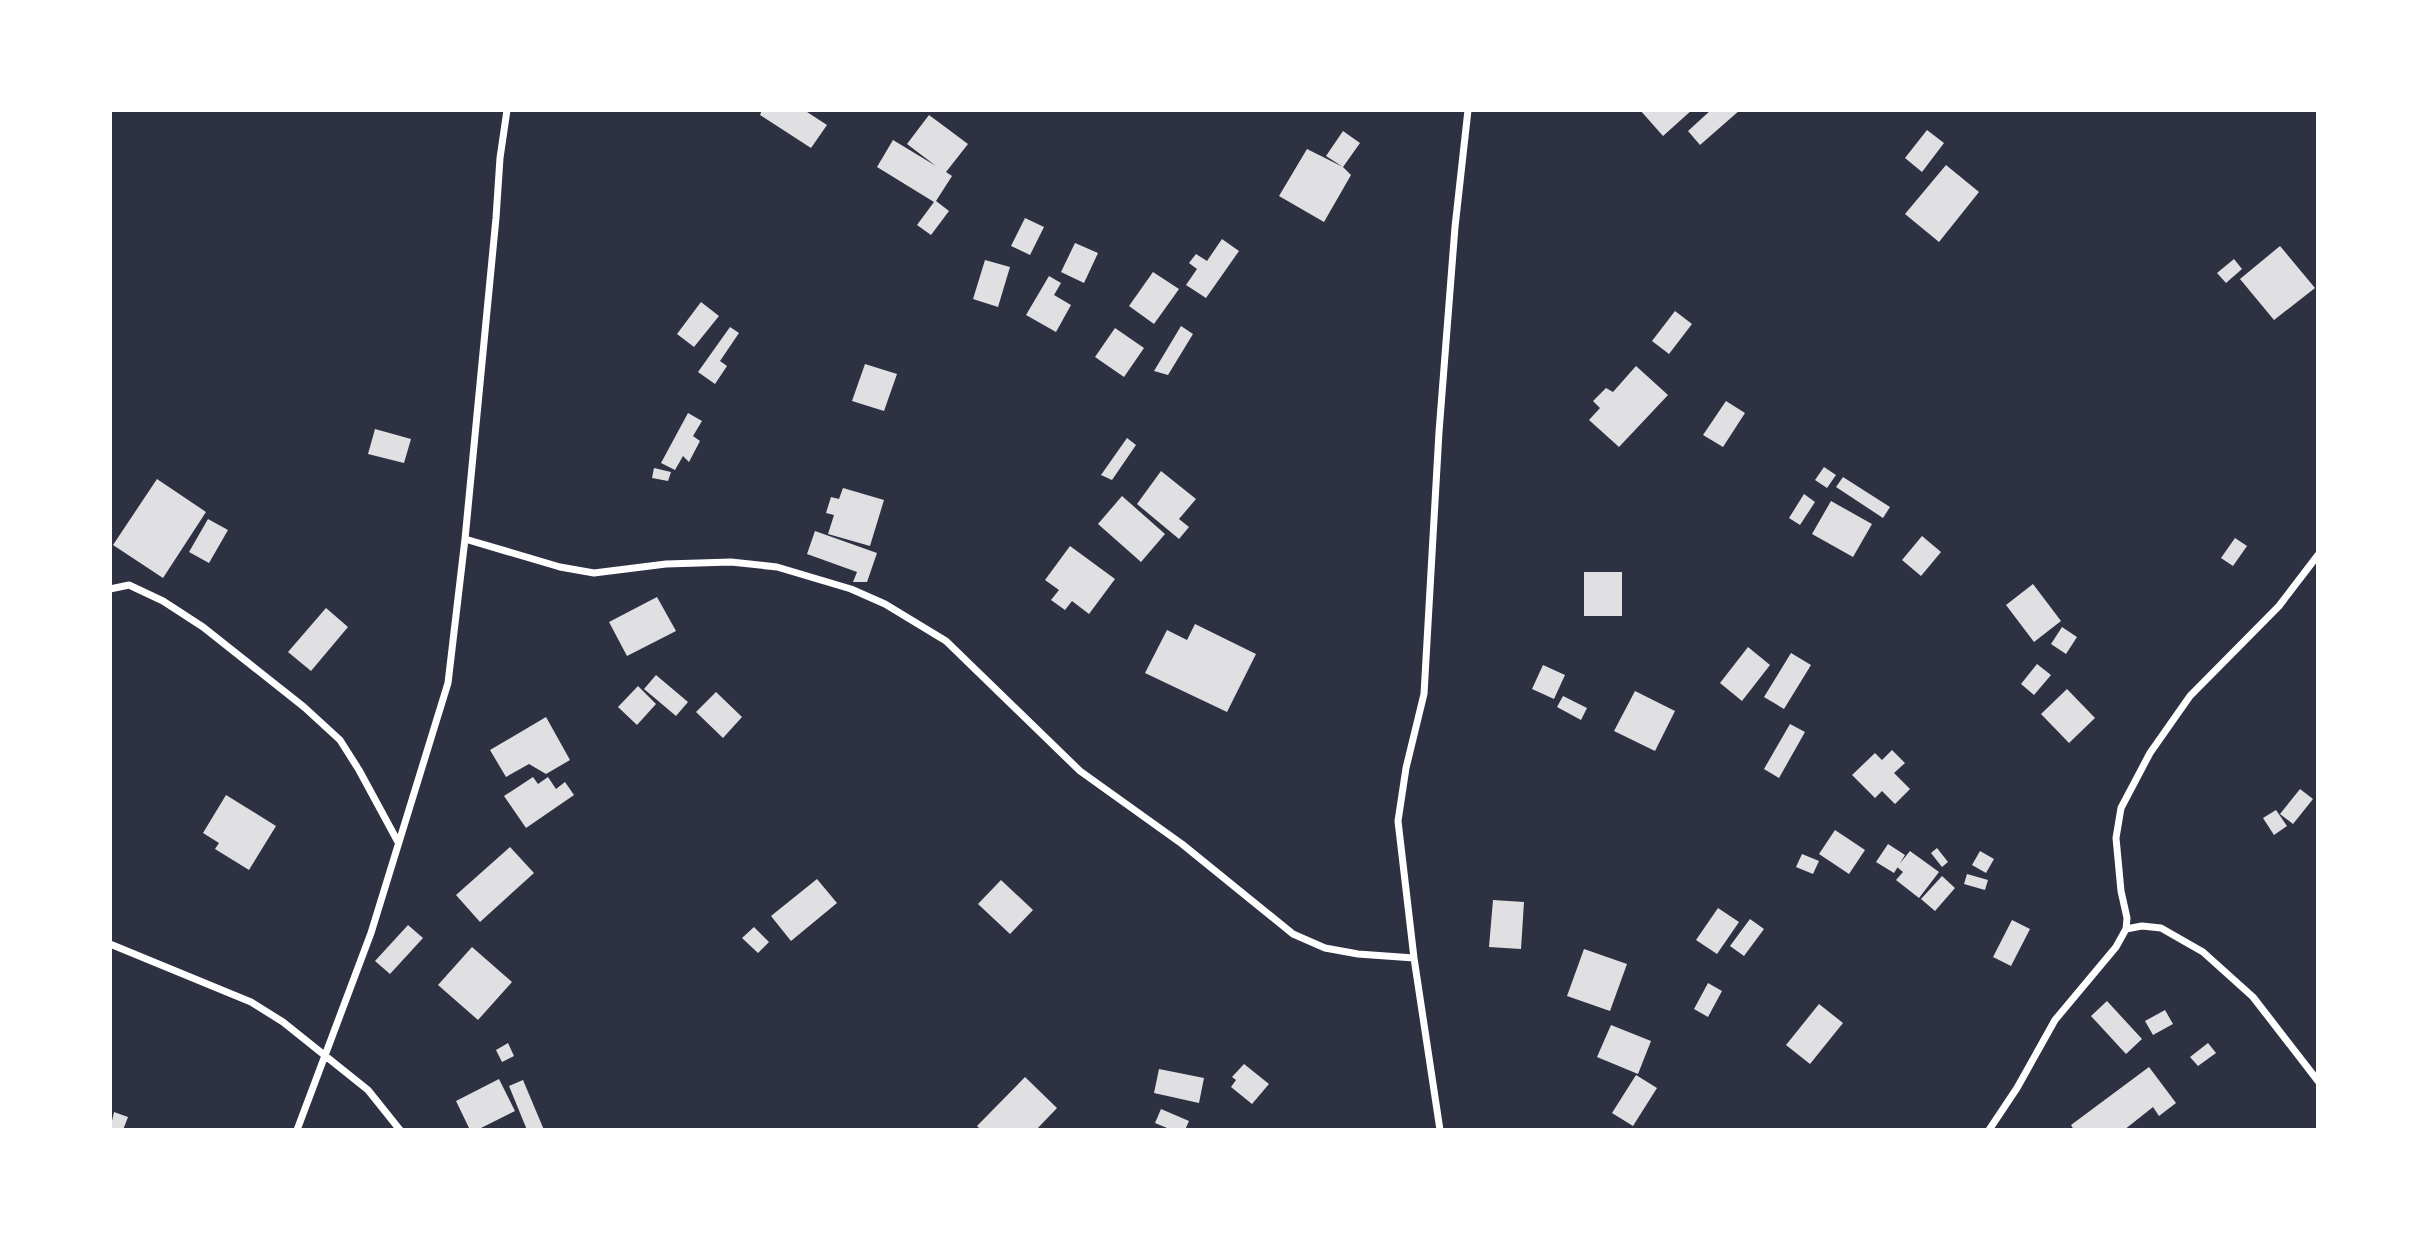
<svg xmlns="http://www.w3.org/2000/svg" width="2428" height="1240" font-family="Arial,sans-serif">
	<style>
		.building { fill: #e0e0e3 }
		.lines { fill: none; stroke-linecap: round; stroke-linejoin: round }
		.minor { stroke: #fff; stroke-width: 7 }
	</style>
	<rect width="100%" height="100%" fill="#2d3142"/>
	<path class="building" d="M762,110H804L827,125L811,148L760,115Z
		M1640,110H1692L1663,136Z
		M1711,110H1740L1700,145L1688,131Z
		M929,115L968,144L946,172L952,176L936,201L949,211L931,235L917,225L934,202L877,167L893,140L936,166L907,144Z
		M1927,130L1944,143L1922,172L1905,158Z
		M1343,131L1360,143L1343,167L1351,175L1324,222L1279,196L1307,149L1343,167L1326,156Z
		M1946,165L1979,192L1939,242L1905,214Z
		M1025,218L1044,227L1030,255L1011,246Z
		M1222,239L1239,251L1206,298L1186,285L1197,269L1189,263L1196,254L1207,261Z
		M1075,243L1098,253L1084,283L1061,272Z
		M2280,246L2315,288L2274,320L2240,279Z
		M2234,259L2242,269L2226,283L2217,273Z
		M985,260L1010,267L998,307L973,299Z
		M1153,272L1179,289L1154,324L1129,306Z
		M1049,276L1061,283L1054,295L1071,305L1056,332L1026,315Z
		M701,302L719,316L694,347L677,334Z
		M1675,311L1692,324L1669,354L1652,341Z
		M1181,326L1193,334L1168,375L1154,371Z
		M730,327L739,333L720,361L727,366L715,384L698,372Z
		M1115,328L1144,348L1124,377L1095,357Z
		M865,364L897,374L884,411L852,401Z
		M1636,366L1668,395L1619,447L1589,420L1600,408L1593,401L1606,388L1613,392Z
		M1726,401L1745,413L1723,447L1703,435Z
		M688,413L702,421L693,436L700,441L689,462L683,456L675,470L661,463Z
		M375,429L411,439L404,463L368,454Z
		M1127,438L1136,445L1112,480L1101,475Z
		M1824,467L1836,475L1827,488L1815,480Z
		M654,468L671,472L668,481L652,478Z
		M1161,471L1196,499L1179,519L1189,527L1179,539L1137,504Z
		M1843,477L1890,507L1883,518L1836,487Z
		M157,479L206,512L163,578L113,545Z
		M843,488L884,500L870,546L828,534L834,515L826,513L831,497L839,499Z
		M1804,494L1815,502L1800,525L1789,518Z
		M1122,496L1165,534L1141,562L1098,524Z
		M1831,501L1872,524L1853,557L1812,534Z
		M208,519L228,530L209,563L189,552Z
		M815,531L877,553L867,582H853L857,572L807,554Z
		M1922,536L1941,552L1921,576L1902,560Z
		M2235,538L2247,546L2233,566L2221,558Z
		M1070,546L1115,579L1089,614L1072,601L1065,610L1051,600L1059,590L1045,580Z
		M1584,572H1622V616H1584Z
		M2033,584L2061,621L2034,642L2006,605Z
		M657,597L676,631L627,656L609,622Z
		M326,608L348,627L311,671L288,652Z
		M1195,624L1256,654L1227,712L1145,673L1167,630L1187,640Z
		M2062,627L2077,637L2066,654L2051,644Z
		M1748,647L1770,665L1742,701L1720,683Z
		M1791,653L1811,665L1784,709L1764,697Z
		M2037,664L2051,675L2034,695L2021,684Z
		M1543,665L1565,675L1554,699L1532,689Z
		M656,675L688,702L676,716L644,689Z
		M638,686L656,704L637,725L618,707Z
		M2067,689L2095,718L2069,743L2041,714Z
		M1635,691L1675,711L1655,751L1614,731Z
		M716,692L742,717L723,738L696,712Z
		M1563,696L1587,708L1581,720L1557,707Z
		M546,717L570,760L546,774L529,764L506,777L490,750Z
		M1790,724L1805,732L1779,778L1764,769Z
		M1892,750L1905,763L1894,773L1910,789L1895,804L1882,791L1875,798L1852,775L1875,753L1882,760Z
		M533,777L538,784L548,777L556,789L565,782L574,795L526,828L504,796Z
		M2300,789L2313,799L2293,824L2280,814Z
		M226,795L276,826L249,870L215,849L219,843L203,833Z
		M2276,810L2287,826L2274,835L2263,818Z
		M1835,830L1865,850L1849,874L1819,854Z
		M1888,844L1905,855L1894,873L1876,862Z
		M510,847L534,873L480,922L456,895Z
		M1937,848L1948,862L1942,867L1931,853Z
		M1910,851L1939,872L1919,898L1896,880L1903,872L1897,867Z
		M1980,851L1994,859L1986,873L1972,865Z
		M1802,854L1819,861L1813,874L1796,867Z
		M1967,874L1988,880L1985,890L1964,884Z
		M1942,876L1955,888L1935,911L1921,899Z
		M817,879L837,903L791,941L771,916Z
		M1001,880L1033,910L1010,934L978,904Z
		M1493,900L1524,902L1521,949L1489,947Z
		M1718,908L1739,922L1717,954L1696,940Z
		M1750,919L1764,929L1744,956L1730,946Z
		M2012,920L2030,929L2011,966L1993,957Z
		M408,925L423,938L390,974L375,961Z
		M754,927L769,942L758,953L742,938Z
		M472,947L512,982L478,1020L438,985Z
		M1584,949L1627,964L1610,1011L1567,996Z
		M1708,983L1722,991L1708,1017L1694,1009Z
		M2107,1001L2142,1039L2126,1054L2091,1016Z
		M1819,1004L1843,1023L1810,1064L1786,1045Z
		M2165,1010L2173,1024L2153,1035L2145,1021Z
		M1611,1025L1651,1041L1638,1074L1597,1057Z
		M508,1043L514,1056L502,1062L496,1050Z
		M2208,1043L2216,1053L2198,1066L2190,1057Z
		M1244,1064L1269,1084L1252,1104L1231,1087L1236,1080L1232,1077Z
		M2149,1067L2176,1103L2159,1116L2153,1107L2124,1130H2074L2071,1125Z
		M1159,1069L1204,1078L1199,1103L1154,1093Z
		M1636,1075L1657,1088L1633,1126L1612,1113Z
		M1025,1077L1057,1108L1036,1130H981L977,1126Z
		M499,1079L515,1111L477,1130H470L456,1101Z
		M523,1080L544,1130H527L509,1086Z
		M1161,1109L1189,1121L1185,1130H1172L1155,1123Z
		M114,1112L128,1117L123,1130H110Z"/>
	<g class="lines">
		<path class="minor" d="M465,539L560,567L594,573L666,564L731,562L777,567L851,589L885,604L946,641L1080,771L1182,844L1293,934L1325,948L1358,954L1414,958
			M110,589L129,585L163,601L203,627L304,707L340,740L359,770L398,842
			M2126,929L2142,926L2161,928L2203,952L2253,997L2318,1081
			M110,944L251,1002L283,1022L368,1090L400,1130
			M297,1130L371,933L448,683L465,539L496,218L500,158L507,110
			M1440,1130L1414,958L1398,821L1406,768L1424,694L1439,432L1455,227L1468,110
			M1989,1130L2017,1088L2055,1020L2116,947L2126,929L2127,918L2121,891L2116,838L2121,808L2150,753L2190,696L2279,606L2318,555"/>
	</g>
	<rect width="2428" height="1240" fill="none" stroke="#ffffff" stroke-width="224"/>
</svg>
